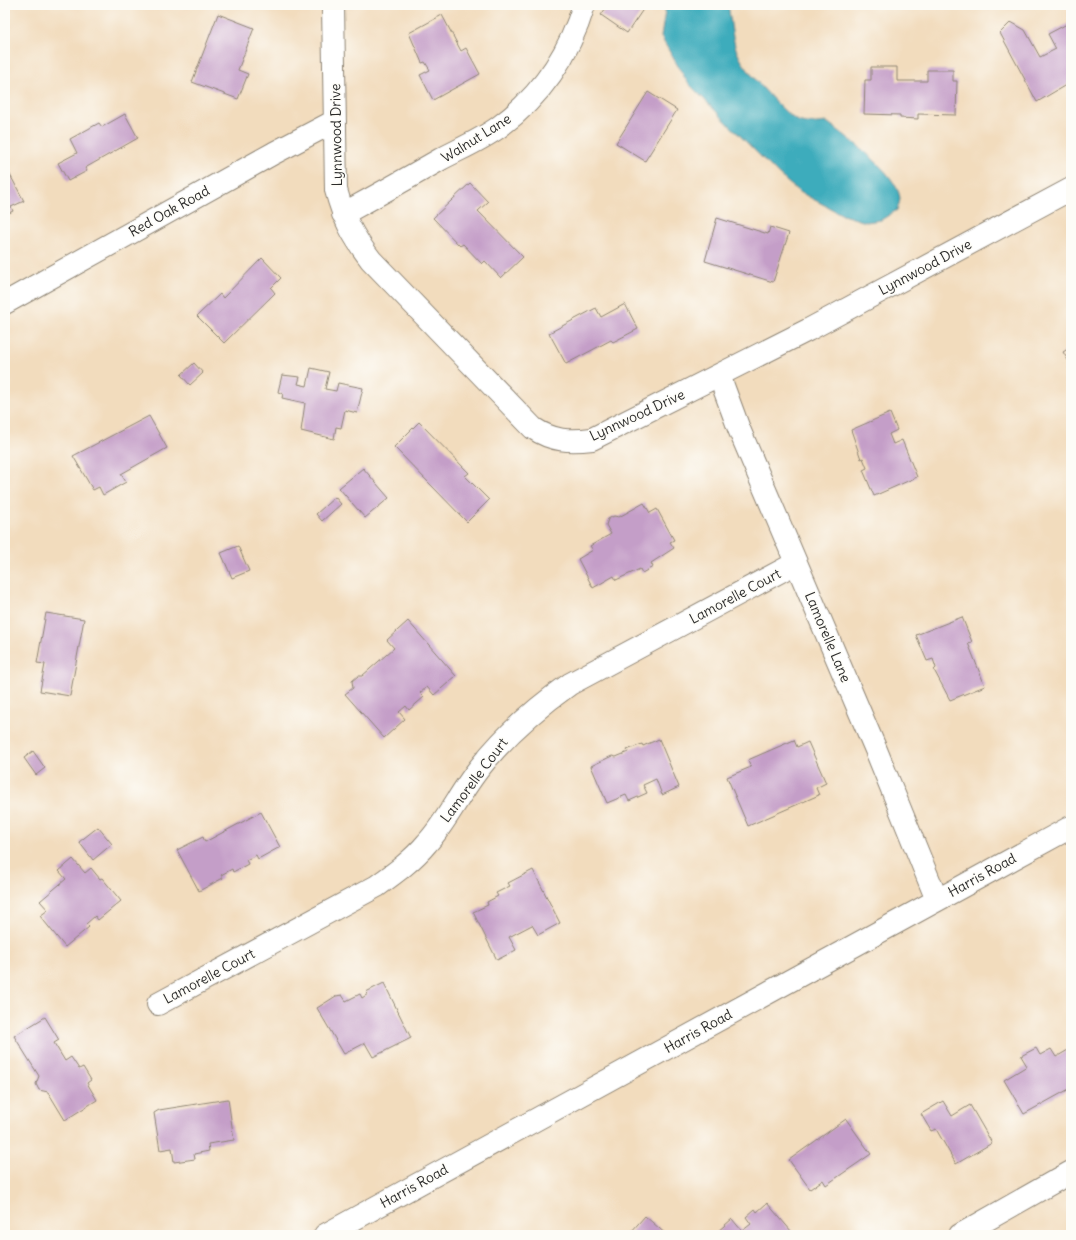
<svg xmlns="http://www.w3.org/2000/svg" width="1076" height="1240" font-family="Delius,sans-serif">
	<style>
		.water { fill: #3eacbc; stroke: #346c74 }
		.building { fill: #c49ec8 }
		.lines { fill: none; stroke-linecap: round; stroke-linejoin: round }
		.minor-casing { stroke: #8e8474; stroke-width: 24 }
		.minor { stroke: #fff; stroke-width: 22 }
		.labels { text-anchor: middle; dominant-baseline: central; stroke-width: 3; stroke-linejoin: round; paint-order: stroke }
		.street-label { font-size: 14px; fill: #2b2b2b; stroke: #fdfcf7 }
	</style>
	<rect width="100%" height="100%" fill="#fdfcf7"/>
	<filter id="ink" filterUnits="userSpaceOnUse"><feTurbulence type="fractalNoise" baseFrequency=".025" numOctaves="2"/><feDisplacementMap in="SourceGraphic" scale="8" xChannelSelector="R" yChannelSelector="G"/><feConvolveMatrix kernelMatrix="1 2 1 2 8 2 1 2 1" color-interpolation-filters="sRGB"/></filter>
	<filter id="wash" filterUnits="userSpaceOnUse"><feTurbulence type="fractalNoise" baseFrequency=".012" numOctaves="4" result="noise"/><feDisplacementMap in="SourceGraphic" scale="16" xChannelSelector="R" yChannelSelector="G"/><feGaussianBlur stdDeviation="0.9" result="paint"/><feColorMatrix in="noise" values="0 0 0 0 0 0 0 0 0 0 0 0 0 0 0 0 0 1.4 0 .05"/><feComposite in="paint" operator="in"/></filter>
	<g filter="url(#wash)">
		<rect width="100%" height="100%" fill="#f2dcbd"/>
		<path class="water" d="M666,5H728C731,20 732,43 739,56C745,70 783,112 796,120C806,125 817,123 827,122C846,136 897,173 900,198C900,201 898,207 897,210L881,220L866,222L843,215L798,191L778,174L688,83L661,37Z"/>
		<g id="blocks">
			<path class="building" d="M608,5H646L627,33L601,15Z
				M218,14L254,28L238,70L248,74L238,99L192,82Z
				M442,15L461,51L466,48L480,74L433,100L420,75L430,70L425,62L422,63L409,33Z
				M1011,22L1025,30L1040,57L1056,49L1048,34L1069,23L1071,25V82L1037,102L1000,33Z
				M871,67H897V81H927V70H953V81H957L956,115L918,114V119L900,118V115L864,114L865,80H871Z
				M648,92L677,110L645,161L616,143Z
				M125,114L138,138L85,168L87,171L68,181L58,163L77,153L70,139L99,123L102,127Z
				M9,173L24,201L11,207L13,211L5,215V175Z
				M470,183L488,202L478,211L523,257L501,278L485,261L482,264L463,244L460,246L433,218Z
				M717,218L768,234L770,227L789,233L773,282L705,261Z
				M262,258L281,278L271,288L275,293L224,343L197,316L220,294L223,298Z
				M625,304L638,329L613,342L611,340L566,364L549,333L596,308L601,317Z
				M1071,347V365L1063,352Z
				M194,363L203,373L190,385L181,375Z
				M311,368L329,372L325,389L336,391L338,383L363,388L357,413L345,410L341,428L336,427L334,439L301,431L305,403L282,398L283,394L278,392L282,375L300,377L298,384L307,386Z
				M890,413L897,430L889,434L893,444L902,440L917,477L874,496L863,470L867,468L863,458L861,459L851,430Z
				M149,416L167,448L121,474L126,482L103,495L99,487L93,490L73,456Z
				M419,422L469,473L465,476L489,500L467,522L394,447Z
				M363,468L389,498L365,518L339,488Z
				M335,497L341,504L322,521L316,514Z
				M644,503L650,513L657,509L674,540L670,542L674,548L651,563L653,567L642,573L640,569L616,580L614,576L593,588L578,559L593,550L590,546L611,534L606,525L608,519L614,516L619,517Z
				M238,546L249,571L232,578L221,553Z
				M46,613L84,619L70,696L40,691L45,664L37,663Z
				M962,617L972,642L968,643L985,686L950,700L934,670L936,668L933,659L927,661L916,635Z
				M408,621L456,676L434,695L427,687L420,693L424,697L409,710L406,706L399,712L405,719L384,738L345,694L353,688L352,681L358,676H362L394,648L387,640Z
				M659,739L679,787L662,795L656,779L643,785L647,793L629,801L626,795L607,803L591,766L612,756L616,757L628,752L627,750L642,744L643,746Z
				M794,740L797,747L808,742L826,783L816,788L819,795L748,826L727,777L751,767L748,760Z
				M33,751L45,768L36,775L24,758Z
				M261,812L280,847L258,859L256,855L246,860L248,864L233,872L232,869L221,875L223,878L199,891L177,850L203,837L205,842Z
				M98,827L112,844L93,860L79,842Z
				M73,859L85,873L91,868L100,879L102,878L121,901L98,920L95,916L86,924L89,927L65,947L40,916L48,910L40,901L66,879L59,871Z
				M533,870L560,923L538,935L532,925L509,937L516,950L497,960L473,912L488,905L487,902L498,896L496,893L510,886L508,883Z
				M384,983L411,1038L373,1057L365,1043L344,1054L317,1008L336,996L342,995L346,1001L360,994L362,998L368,994L366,992Z
				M45,1017L59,1040L54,1043L65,1061L71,1057L79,1069L83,1067L91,1080L87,1083L97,1100L65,1120L48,1092L39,1090L36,1084L39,1076L14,1036Z
				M1036,1048L1040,1055L1051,1049L1056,1057L1068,1050L1071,1054V1088L1024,1114L1004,1080L1027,1066L1021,1056Z
				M228,1099L234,1140L208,1144L209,1151L194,1154L195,1159L174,1162L172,1148L160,1150L154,1113L159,1110Z
				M943,1101L952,1116L970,1105L992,1143L956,1164L936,1129L931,1131L921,1114Z
				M846,1119L871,1154L826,1185L823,1180L810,1189L789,1160Z
				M767,1203L792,1232L789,1235H720L717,1232L732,1219L742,1231L751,1224L746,1217L755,1209L757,1212Z
				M645,1216L667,1235H634L631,1232Z"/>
		</g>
	</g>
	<g filter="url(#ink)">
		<use href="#blocks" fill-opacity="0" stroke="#8e8474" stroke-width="1"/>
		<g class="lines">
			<defs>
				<path id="minor" d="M333,5L336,190C344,219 352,235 371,260L533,428C552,441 570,442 592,439L808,330L1071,189
					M343,214C376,196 408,178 441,159C460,149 481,140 499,127C541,96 569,55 584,5
					M5,303L274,153L335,121
					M719,375L739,429L876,750L937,900
					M158,1004L377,886C395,873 413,860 427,843C448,820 461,790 481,766C507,733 536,708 570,684L796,563
					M325,1235L1071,827
					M960,1235L1071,1172"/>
			</defs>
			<use href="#minor" class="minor-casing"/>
			<use href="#minor" class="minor"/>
		</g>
	</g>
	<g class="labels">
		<g class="street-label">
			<text transform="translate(336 135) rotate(-91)">Lynnwood Drive</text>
			<text transform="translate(476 138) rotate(-32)">Walnut Lane</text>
			<text transform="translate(169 211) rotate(-29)">Red Oak Road</text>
			<text transform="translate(925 267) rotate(-28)">Lynnwood Drive</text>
			<text transform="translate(637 415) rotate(-25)">Lynnwood Drive</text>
			<text transform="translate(735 596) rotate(-28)">Lamorelle Court</text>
			<text transform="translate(828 637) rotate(67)">Lamorelle Lane</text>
			<text transform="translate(474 780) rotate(-53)">Lamorelle Court</text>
			<text transform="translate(982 875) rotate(-29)">Harris Road</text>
			<text transform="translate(209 976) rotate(-28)">Lamorelle Court</text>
			<text transform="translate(698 1031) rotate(-29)">Harris Road</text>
			<text transform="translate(414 1186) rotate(-29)">Harris Road</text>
		</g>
	</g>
	<rect width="1076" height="1240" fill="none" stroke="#fdfcf7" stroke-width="20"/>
</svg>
